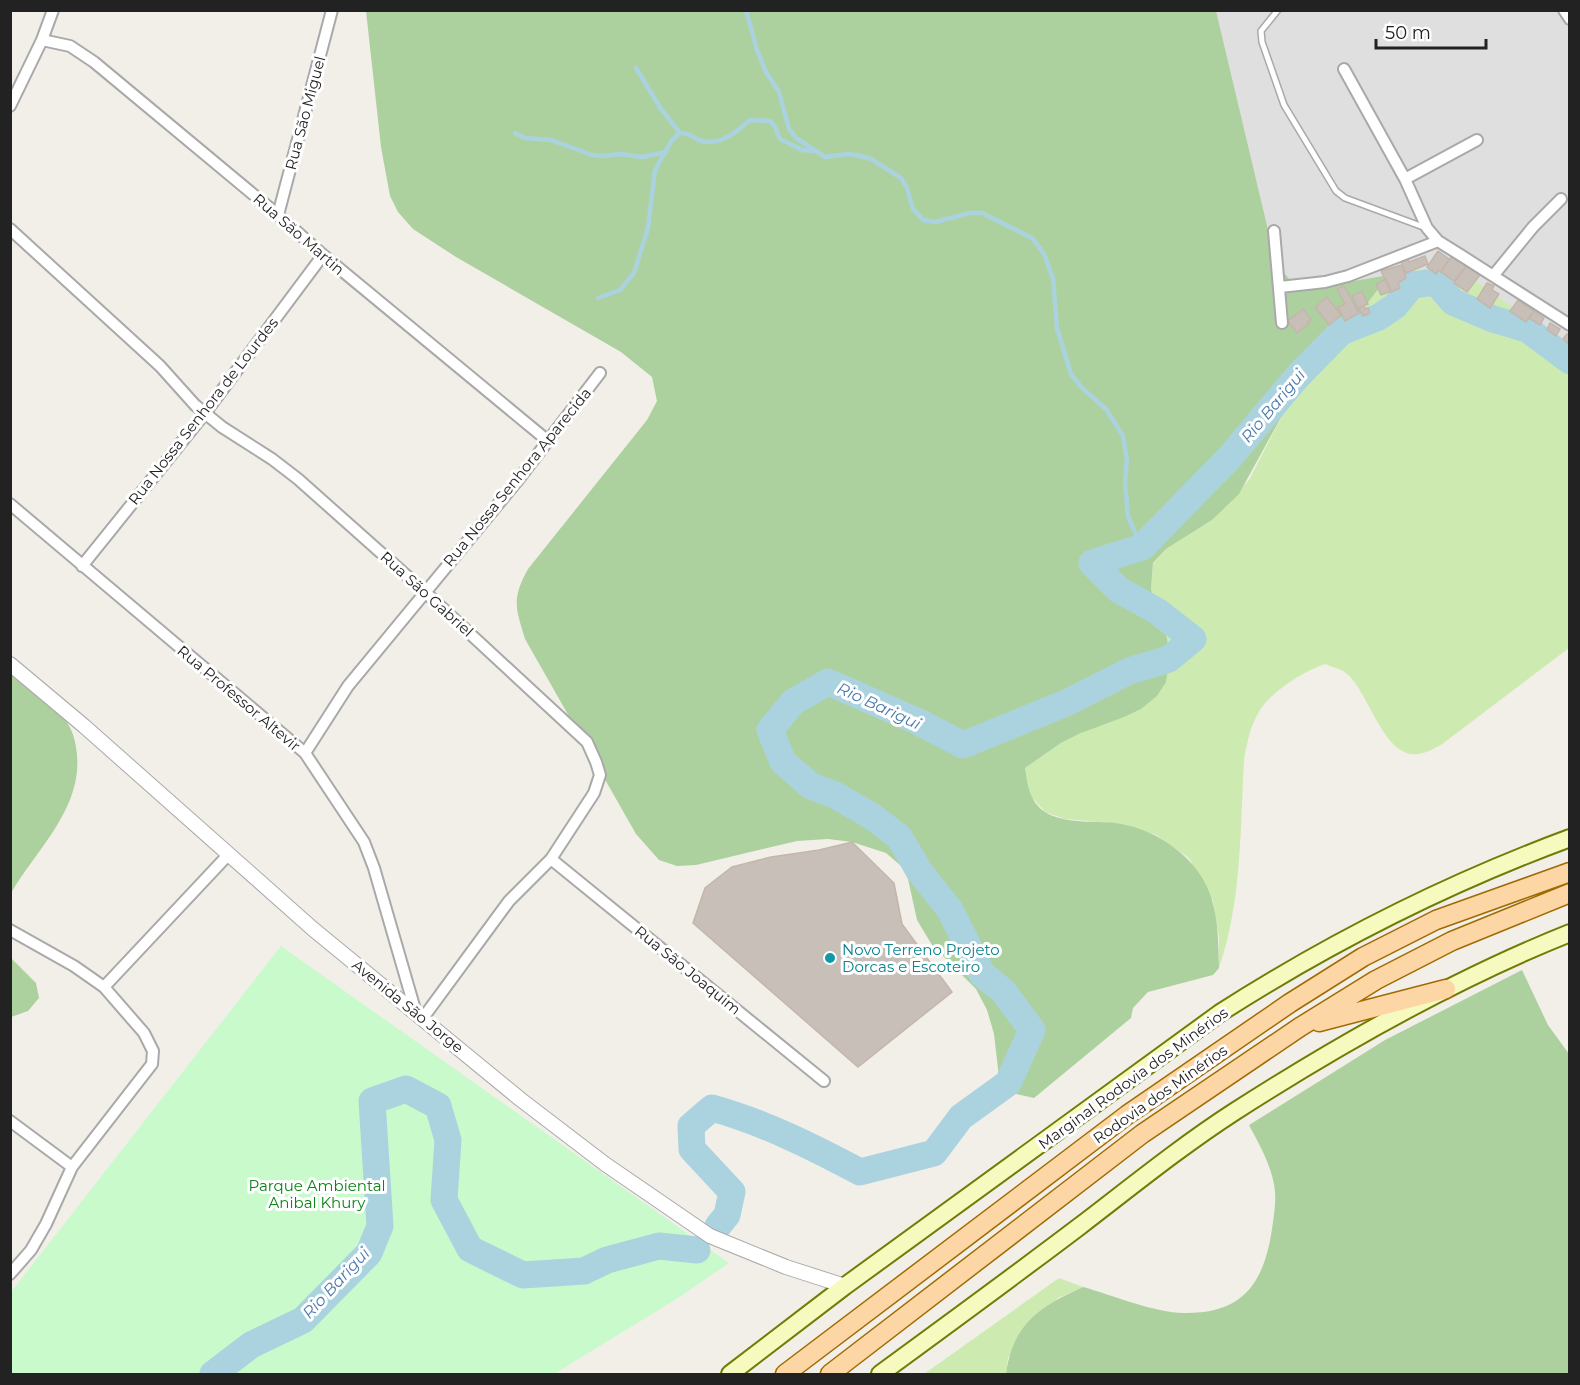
<svg xmlns="http://www.w3.org/2000/svg" width="1580" height="1385" font-family="Montserrat,sans-serif">
	<style>
		.residential { fill: #e0dfdf }
		.grass { fill: #cdebb0 }
		.forest { fill: #add19e }
		.park { fill: #c8facc }
		.lines { fill: none; stroke-linecap: round; stroke-linejoin: round }
		.stream { stroke: #aad3df; stroke-width: 4.5 }
		.river { stroke: #aad3df; stroke-width: 27 }
		.building { fill: #c7bfb8; stroke: #c4b6ab; stroke-width: 1.5 }
		.service-casing { stroke: #a9a9a9; stroke-width: 8 }
		.minor-casing { stroke: #a9a9a9; stroke-width: 14 }
		.tertiary-casing { stroke: #a9a9a9; stroke-width: 16 }
		.secondary-casing { stroke: #707d05; stroke-width: 20 }
		.primary-casing { stroke: #a06b00; stroke-width: 21 }
		.service { stroke: #fff; stroke-width: 5 }
		.minor { stroke: #fff; stroke-width: 10 }
		.tertiary { stroke: #fff; stroke-width: 14 }
		.secondary { stroke: #f7fabf; stroke-width: 16 }
		.primary { stroke: #fcd6a4; stroke-width: 18 }
		.culture-dot { fill: #0f9aa8; stroke: #fff; stroke-width: 2 }
		.labels { text-anchor: middle; dominant-baseline: central; stroke-width: 6; stroke-linejoin: round; paint-order: stroke }
		.street-label { font-size: 15px; fill: #222; stroke: #fff }
		.culture-label { font-size: 15px; fill: #0d838f; stroke: #fff; text-anchor: start }
		.park-label { font-size: 15px; fill: #0c8416; stroke: #fff }
		.water-label { font-size: 16px; font-style: italic; fill: #4a7aab; stroke: #fff }
	</style>
	<rect width="100%" height="100%" fill="#f2efe9"/>
	<path class="residential" d="M1150,11H1569V472L1296,339Z"/>
	<path class="grass" d="M1421,269L1452,271L1475,281L1569,347V648L1441,745C1434,748 1427,753 1419,754C1384,760 1369,692 1347,674C1342,669 1332,667 1325,664C1304,671 1272,691 1260,710C1250,726 1247,743 1244,760C1240,830 1242,901 1219,968V937L1213,901L1189,858L1156,835L1122,824L1065,819L1045,812L1030,795L1025,768L1061,743L1081,733L1167,638L1151,589L1153,564L1166,549L1212,520L1249,480L1285,410L1389,275Z
		M1059,1278L1083,1287L1058,1298L1008,1358L1006,1374H924Z"/>
	<path class="forest" d="M366,11H1216L1268,230L1279,267L1291,281L1319,287L1389,275L1285,410L1239,494L1212,520L1166,549L1153,563L1151,589L1167,638L1169,660L1166,682L1157,696L1141,709L1124,717L1081,733L1061,743L1025,768C1028,785 1029,801 1045,812C1065,825 1100,820 1122,824C1141,828 1157,835 1172,846C1217,879 1218,916 1219,968L1213,975L1148,992L1133,1008L1131,1018L1034,1098L1011,1093L999,1077L994,1034L987,1010L976,989L932,945L917,920L908,879L901,866L886,853L852,842L828,839L797,841L696,865L677,866L659,860L636,834L525,639C516,608 511,600 528,569L647,420L657,401L652,377L621,352L456,257L413,229L398,212L390,196L381,147Z
		M11,665C30,684 53,702 68,724C74,734 76,744 77,755C82,809 36,850 11,893Z
		M10,957L36,983L39,998L28,1011L11,1017Z
		M1522,970L1548,1025L1569,1054V1374H1006C1013,1324 1039,1307 1083,1287C1112,1295 1155,1313 1184,1313C1243,1314 1264,1283 1272,1229C1274,1214 1277,1199 1274,1184C1270,1163 1259,1144 1249,1125L1385,1040Z"/>
	<path class="park" d="M281,946L729,1263L678,1298L554,1374H11V1292Z"/>
	<g class="lines">
		<path class="stream" d="M746,10L757,50L766,72L779,92L789,129L796,138L825,157L848,154L860,156L871,159L901,178L907,188L913,209L923,220L935,222L970,213H982L1032,238L1039,247L1045,256L1053,279L1057,328L1071,374L1082,388L1106,409L1123,436L1127,460L1125,483L1128,517L1142,547
			M636,68L661,109L680,133
			M515,133L525,138L551,140L592,155L604,156L620,154L642,157L666,152
			M598,298L620,290L634,273L648,228L655,170L672,140L680,133C694,133 692,139 702,141C720,146 738,131 750,120L770,121L775,127L780,139L802,150L812,151"/>
		<path class="river" d="M718,1226L727,1215L732,1192L692,1149L691,1126L712,1108C763,1122 813,1147 860,1172L934,1153L961,1117L1008,1083L1032,1030L1003,991L982,974L950,910L920,872L899,837L873,817L835,795L811,786L783,762L770,730L793,702L828,682L919,722L963,745L1066,703L1129,671L1169,659L1193,639L1157,611L1119,590L1092,563L1142,547L1230,457L1297,377L1341,332L1379,317L1395,306L1412,285L1436,282L1453,302L1493,319L1527,329L1570,361
			M213,1374L251,1345L303,1320L369,1253L380,1226L372,1101L406,1089L438,1106L448,1140L444,1200L470,1249L523,1275L584,1271L607,1260L659,1246L697,1250"/>
	</g>
	<path class="building" d="M1438,251L1449,259L1441,272L1438,270L1436,274L1427,267Z
		M1425,256L1428,264L1406,273L1401,262L1408,259L1409,262Z
		M1452,256L1467,265L1454,281L1441,272Z
		M1402,265L1406,278L1398,283L1400,288L1391,292L1381,271Z
		M1467,265L1480,275L1467,292L1454,283Z
		M1386,279L1391,291L1381,295L1376,284Z
		M1487,283L1494,286L1492,290L1499,294L1490,308L1477,299Z
		M1344,286L1359,313L1345,321L1338,307L1345,304L1337,289Z
		M1362,291L1368,304L1358,308L1352,296Z
		M1327,297L1341,315L1329,325L1315,307Z
		M1518,300L1534,311L1526,322L1510,311Z
		M1364,306L1365,309L1368,308L1370,313L1363,316L1358,308Z
		M1303,309L1311,319L1308,322L1309,323L1297,333L1288,321Z
		M1534,311L1544,318L1540,325L1529,318Z
		M1550,323L1560,329L1556,336L1547,330Z
		M1567,334L1570,335L1569,344L1563,339Z
		M852,842L894,883L902,924L952,992L858,1067L693,923L705,888L732,867L771,857L819,850Z"/>
	<g class="lines">
		<defs>
			<path id="service" d="M1278,10L1261,31L1262,42L1284,105L1336,191L1345,198L1426,228"/>
			<path id="minor" d="M1564,10L1570,19
				M42,40L70,46L94,62L278,215L323,255L548,441
				M1344,69L1405,179L1427,228L1438,241L1462,256L1570,325
				M10,106L42,40L53,10
				M1405,179L1477,140
				M278,215L332,10
				M10,229L160,366L195,405L222,427L272,459L298,479L425,592L587,742L596,762L600,775L594,793L551,859L509,901L423,1018
				M1274,231L1282,323
				M1493,276L1533,227L1561,199
				M1280,287L1325,282L1348,276L1438,241
				M10,504L305,753L364,842L374,868L416,1013
				M82,566L205,413L323,255
				M305,753L348,686L518,480L600,373
				M551,859L824,1081
				M10,930L74,966L104,987L144,1033L153,1051L152,1064L72,1167L46,1224L31,1250L10,1274
				M104,987L228,855
				M10,1121L72,1167"/>
			<path id="tertiary" d="M10,664L84,726L313,929L520,1099L605,1164L710,1236L786,1267L845,1286"/>
			<path id="secondary" d="M730,1374L845,1286L1220,1013C1331,942 1446,884 1570,838
				M880,1374C947,1325 1014,1276 1080,1226C1131,1187 1180,1147 1234,1112C1340,1044 1452,980 1570,933"/>
			<path id="primary" d="M1319,1022L1446,989
				M785,1374L1127,1115L1290,1003L1363,957L1436,920L1570,872
				M830,1374L1142,1134L1300,1027L1376,980L1452,941L1570,893"/>
		</defs>
		<use href="#service" class="service-casing"/>
		<use href="#minor" class="minor-casing"/>
		<use href="#tertiary" class="tertiary-casing"/>
		<use href="#secondary" class="secondary-casing"/>
		<use href="#primary" class="primary-casing"/>
		<use href="#service" class="service"/>
		<use href="#minor" class="minor"/>
		<use href="#tertiary" class="tertiary"/>
		<use href="#secondary" class="secondary"/>
		<use href="#primary" class="primary"/>
	</g>
	<circle class="culture-dot" cx="830" cy="958" r="6"/>
	<g class="labels">
		<g class="street-label">
			<text transform="translate(305 113) rotate(-75)">Rua São Miguel</text>
			<text transform="translate(299 234) rotate(41)">Rua São Martin</text>
			<text transform="translate(203 411) rotate(-52)">Rua Nossa Senhora de Lourdes</text>
			<text transform="translate(517 477) rotate(-51)">Rua Nossa Senhora Aparecida</text>
			<text transform="translate(427 594) rotate(42)">Rua São Gabriel</text>
			<text transform="translate(239 698) rotate(40)">Rua Professor Altevir</text>
			<text transform="translate(688 970) rotate(39)">Rua São Joaquim</text>
			<text transform="translate(408 1006) rotate(39)">Avenida São Jorge</text>
			<text transform="translate(1133 1078) rotate(-36)">Marginal Rodovia dos Minérios</text>
			<text transform="translate(1160 1094) rotate(-35)">Rodovia dos Minérios</text>
		</g>
		<g class="culture-label">
			<text x="842" y="949">Novo Terreno Projeto<tspan x="842" dy="17">Dorcas e Escoteiro</tspan></text>
		</g>
		<g class="park-label">
			<text x="317" y="1185">Parque Ambiental<tspan x="317" dy="17">Anibal Khury</tspan></text>
		</g>
		<g class="water-label">
			<text transform="translate(1273 406) rotate(-50)">Rio Barigui</text>
			<text transform="translate(879 706) rotate(25)">Rio Barigui</text>
			<text transform="translate(336 1283) rotate(-47)">Rio Barigui</text>
		</g>
	</g>
	<rect width="1580" height="1385" fill="none" stroke="#222222" stroke-width="24"/>
	<path d="M1376 39v9h110v-9" fill="none" stroke="#222222" stroke-width="3"/>
	<text x="1385" y="39" font-size="18" fill="#222222" stroke="#ffffff" stroke-width="4.5" paint-order="stroke">50 m</text>
</svg>
